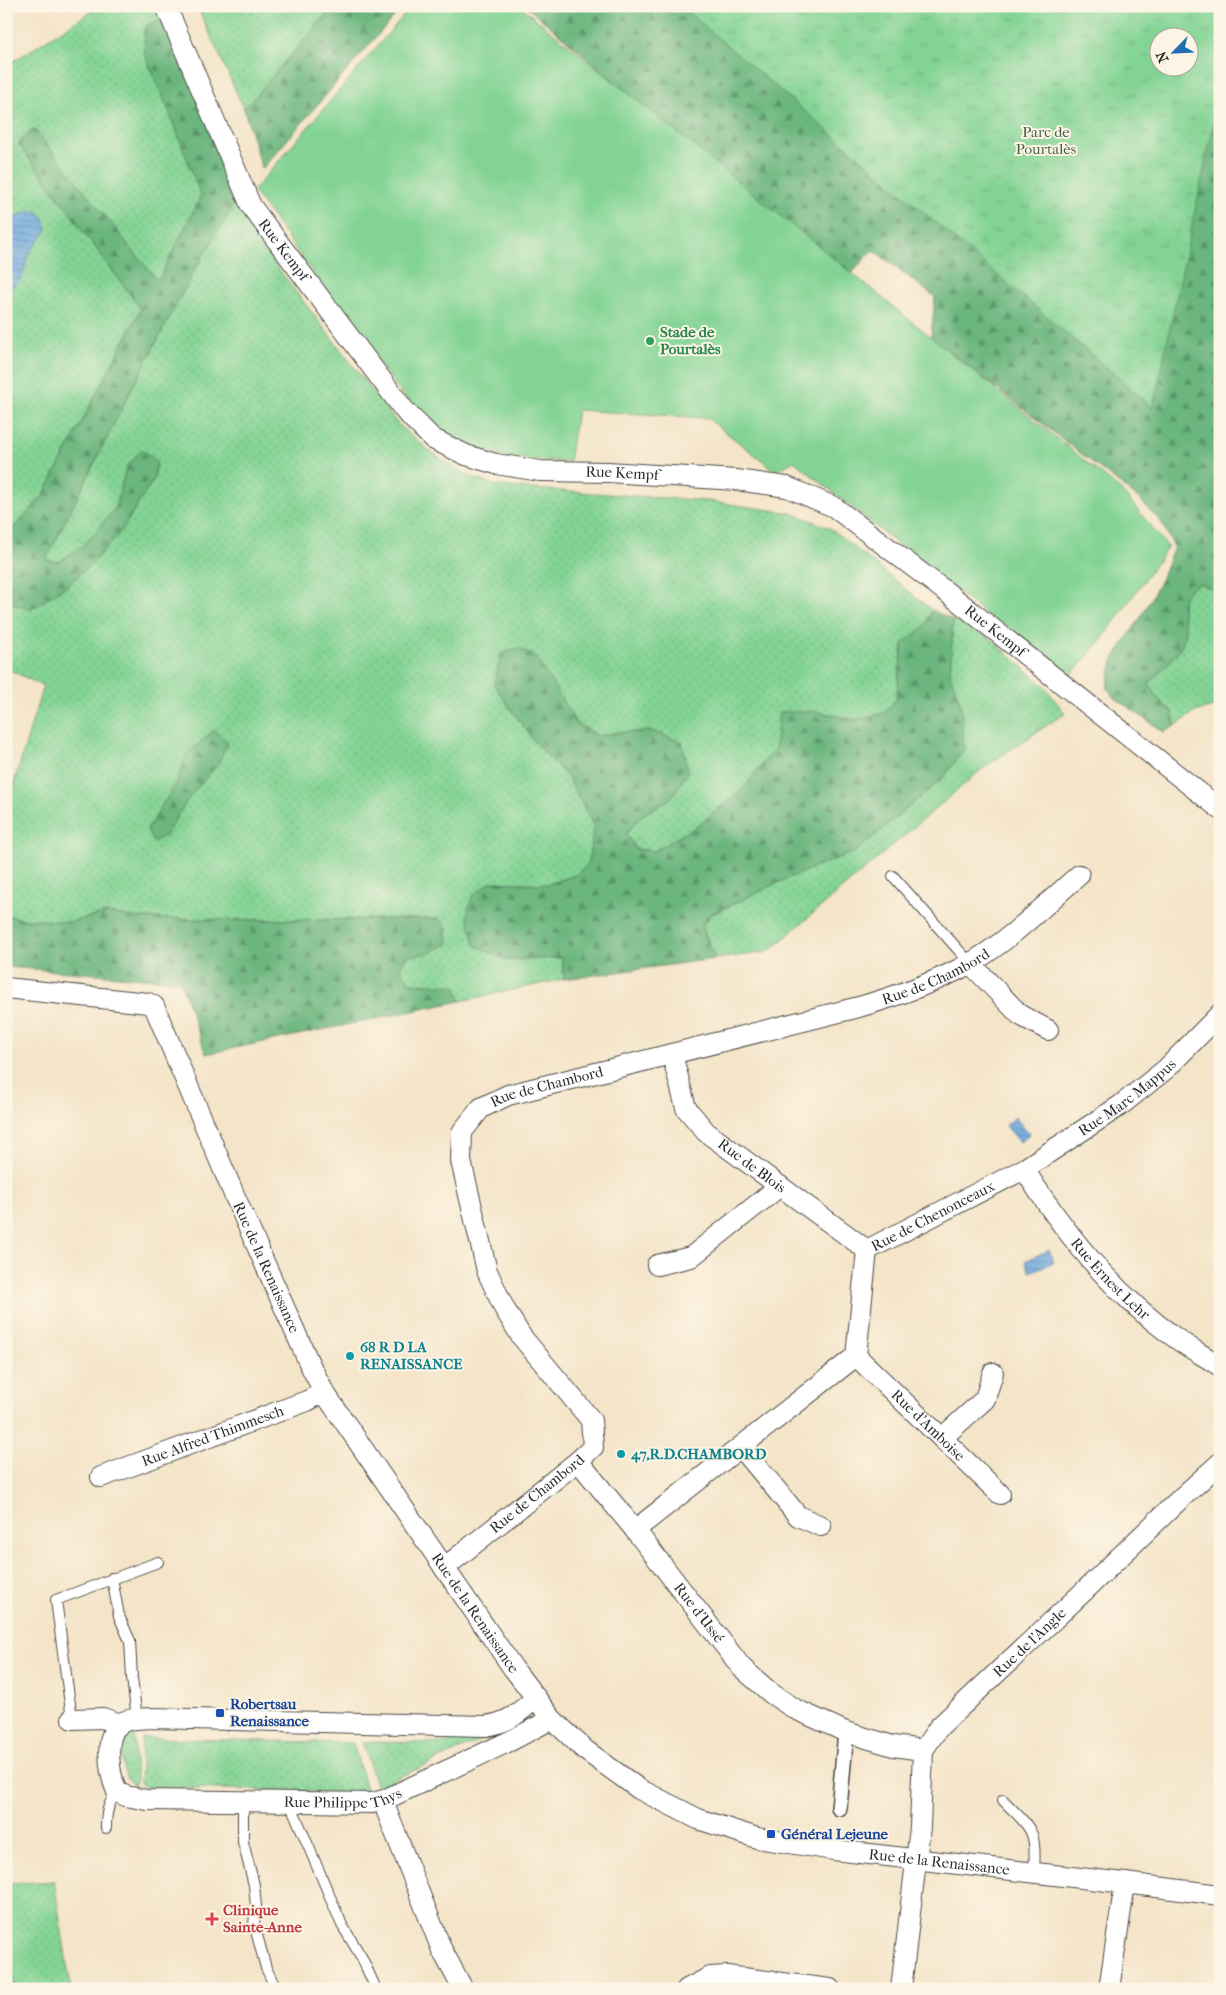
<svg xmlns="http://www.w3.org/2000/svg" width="1226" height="1995" font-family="'IM FELL French Canon',serif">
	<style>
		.grass { fill: url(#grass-dots); stroke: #578060 }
		.forest { fill: url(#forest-firs); stroke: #4a7054 }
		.park { fill: url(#park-tufts); stroke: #578060; fill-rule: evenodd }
		.garden { fill: url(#garden-furrows); stroke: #578060 }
		.pitch { fill: #83d494; stroke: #578060 }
		.water { fill: url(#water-rules); stroke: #4d6a85 }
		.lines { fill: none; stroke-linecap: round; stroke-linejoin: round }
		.service-casing { stroke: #494743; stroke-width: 12 }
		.pedestrian-casing { stroke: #494743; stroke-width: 18 }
		.minor-casing { stroke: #494743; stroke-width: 22 }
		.service { stroke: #fff; stroke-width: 10 }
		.pedestrian { stroke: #fff; stroke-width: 15 }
		.minor { stroke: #fff; stroke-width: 20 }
		.leisure-dot { fill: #2e9e5b; stroke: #fcf5e5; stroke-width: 2 }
		.culture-dot { fill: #0f9aa8; stroke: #fcf5e5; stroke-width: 2 }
		.transit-dot { fill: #1a4fb4; stroke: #fcf5e5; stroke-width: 2 }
		.health-dot { fill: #e0444e; stroke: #fcf5e5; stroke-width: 2 }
		.labels { text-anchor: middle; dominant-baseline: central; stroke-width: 4; stroke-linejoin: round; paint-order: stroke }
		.park-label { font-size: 15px; fill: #455e4a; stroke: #fcf5e5 }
		.street-label { font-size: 15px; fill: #2b2b2b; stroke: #fcf5e5 }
		.leisure-label { font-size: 15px; font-weight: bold; fill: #27864d; stroke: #fcf5e5; text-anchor: start }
		.culture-label { font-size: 15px; font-weight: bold; fill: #0d838f; stroke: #fcf5e5; text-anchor: start }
		.transit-label { font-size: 15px; font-weight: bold; fill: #164399; stroke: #fcf5e5; text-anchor: start }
		.health-label { font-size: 15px; font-weight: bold; fill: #be3a42; stroke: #fcf5e5; text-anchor: start }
	</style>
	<defs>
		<pattern id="grass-dots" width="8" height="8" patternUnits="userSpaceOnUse" patternTransform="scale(1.25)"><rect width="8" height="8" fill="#83d494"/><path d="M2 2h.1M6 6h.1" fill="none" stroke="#71b680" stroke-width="1.8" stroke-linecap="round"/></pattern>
		<pattern id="forest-firs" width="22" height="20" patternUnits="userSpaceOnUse" patternTransform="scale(1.25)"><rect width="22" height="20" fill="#6ab67e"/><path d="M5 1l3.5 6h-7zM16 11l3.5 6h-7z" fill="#579467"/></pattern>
		<pattern id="park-tufts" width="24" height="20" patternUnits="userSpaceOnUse" patternTransform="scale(1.25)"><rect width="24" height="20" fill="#83d494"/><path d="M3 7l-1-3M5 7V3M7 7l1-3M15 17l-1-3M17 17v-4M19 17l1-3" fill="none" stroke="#71b680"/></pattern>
		<pattern id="garden-furrows" width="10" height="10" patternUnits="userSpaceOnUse" patternTransform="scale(1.25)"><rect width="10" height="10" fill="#83d494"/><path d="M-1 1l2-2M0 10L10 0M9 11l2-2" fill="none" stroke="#71b680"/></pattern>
		<pattern id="water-rules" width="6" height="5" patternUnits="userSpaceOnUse" patternTransform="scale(1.25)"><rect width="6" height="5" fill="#6fa9df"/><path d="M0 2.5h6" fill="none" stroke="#5b8ab5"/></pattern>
	</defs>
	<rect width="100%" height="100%" fill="#fcf5e5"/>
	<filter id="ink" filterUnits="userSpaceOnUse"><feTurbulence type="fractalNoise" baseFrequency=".02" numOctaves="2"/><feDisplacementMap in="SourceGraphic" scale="10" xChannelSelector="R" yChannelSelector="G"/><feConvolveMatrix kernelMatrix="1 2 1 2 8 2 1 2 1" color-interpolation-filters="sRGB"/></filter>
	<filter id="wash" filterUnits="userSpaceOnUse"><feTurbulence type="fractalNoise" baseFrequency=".0096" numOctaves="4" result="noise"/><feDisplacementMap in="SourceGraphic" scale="20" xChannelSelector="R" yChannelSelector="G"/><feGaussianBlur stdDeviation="1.12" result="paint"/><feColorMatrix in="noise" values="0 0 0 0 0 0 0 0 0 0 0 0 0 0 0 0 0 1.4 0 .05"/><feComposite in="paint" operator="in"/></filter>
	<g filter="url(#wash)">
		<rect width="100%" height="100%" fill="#f4e4c8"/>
		<path class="grass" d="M100,6H166L172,20L145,55L167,106L201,196L158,282L34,129L18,143L141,309L43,496L6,536V66Z
			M197,6H334L244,109Z
			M236,201L276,266L398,424L431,452L469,476L495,485L521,488L708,501L791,513L830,528L932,610L925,626L903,644L896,700L884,713L855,720L815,711L775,748L743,789L699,825L654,851L635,849L626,834L641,816L671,798L688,772L682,742L620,732L599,736L577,724L560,697L494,685L533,740L568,777L594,827L588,864L576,875L548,884L491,882L507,960L562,958L564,979L461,1001L455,986L410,983L400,968L406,956L426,954L440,919L241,920L139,918L106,913L71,922L22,919L6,915V810L43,686L6,668V601L30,610L66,586L91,564L121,531L154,479L157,461L127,466L115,508L84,546L58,562L45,560L130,392L194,271Z
			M1199,583L1215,590L1220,585V705L1195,712L1175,726L1173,712L1158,699L1149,683C1158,673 1174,659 1180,648C1196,621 1165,603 1199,583Z
			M953,620L990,638L1045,687L1065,713L982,769L768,952L715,959L702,926L711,915L788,878L856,851L943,778L964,750L961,705L950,674Z
			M134,1730L136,1781L134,1786C120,1772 120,1757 123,1738Z
			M502,1732L505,1735L494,1740L484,1739L377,1787L362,1742L449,1743V1734Z
			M142,1738L353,1743L367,1793L145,1787L140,1783Z
			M54,1881L71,1989H14L7,1884Z"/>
		<path class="forest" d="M334,6H403L262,169L244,109Z
			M526,6H959L1027,69L1188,68V38L1220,6V585L1215,590L1199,583C1165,603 1195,621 1180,648C1174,659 1158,673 1149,683L1158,699L1173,712L1175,726L1164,732L1115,698L1107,688L1113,660L1142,615L1161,580L1174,547L1162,523L1138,498L931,337L935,297L873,250L847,279Z
			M172,20L245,191L236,201L194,271L130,392L46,560L58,562L84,545L115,508L127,466L142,449L157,461L154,479L121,531L91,564L66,586L30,610L6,601V536L43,496L141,309L18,143L34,129L158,281L201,196L167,106L145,55L144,28L151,23Z
			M932,610L953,620L950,674L961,705L964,750L943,778L856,851L788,878L711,914L702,926L715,959L564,979L562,958L506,960L475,945L467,915L472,896L491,882L548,884L576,875L588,864L594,827L568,777L533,740L494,685L501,654L518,648L536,657L577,724L599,736L620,732L652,731L682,742L688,772L671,798L641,816L626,834L635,849L654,851L699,825L743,789L775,748L779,712L815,711L855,720L884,713L896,700L903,644L925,626Z
			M214,730L228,742L218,764L191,795L165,836L153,842L147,830L176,783L187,754Z
			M106,913L139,918L241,920L440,919L447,929L448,944L426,954L406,956L400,968L410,983L456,986L461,1001L206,1054L180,981L6,967V915L22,919L71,922Z"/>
		<path class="park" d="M681,6H1220V93L1153,407ZM1158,38H1188V68H1158Z"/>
		<path class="garden" d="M6,1884H7L14,1989H6Z"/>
		<path class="pitch" d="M412,6H520L1121,490L1168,547L1100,642L1067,679L794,461L776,471L707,418L577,410L569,462L507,458L448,439L404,397L253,191Z"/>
		<path class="water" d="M37,211L44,218L47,229C43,237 37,242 32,249C21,265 30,278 6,291V235L12,219L25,212Z
			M1015,1117L1029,1134L1020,1142L1005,1125Z
			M1049,1250L1054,1262L1030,1272L1025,1261Z"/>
	</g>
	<g filter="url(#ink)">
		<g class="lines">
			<defs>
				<path id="service" d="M893,876L970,963
					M112,1578L119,1616L130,1641L132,1678L137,1719
					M72,1719L56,1600L158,1562
					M1003,1800C1032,1830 1037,1829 1034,1872
					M243,1802V1842L254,1885L256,1906L254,1924L266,1968L276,1989
					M290,1803L342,1925L362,1958L376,1989
					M106,1828C106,1813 108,1803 117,1792"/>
				<path id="pedestrian" d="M839,1808L846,1732"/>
				<g id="minor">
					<path id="s1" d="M166,6L251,206L405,411L433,439L466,455L496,464L540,471L608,472L736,480L787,487L834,507L949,594L1220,809"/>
					<path d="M970,963L1020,1015L1048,1030"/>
					<path id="s2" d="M6,988L148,1003L154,1006L236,1199L310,1365L324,1392L513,1668L552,1719L585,1750L639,1789L698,1819L757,1838L834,1850L1125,1883L1220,1895"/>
					<path id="s3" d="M672,1054L686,1108L706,1132L867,1250"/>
					<path id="s4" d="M1024,1169C1065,1234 1114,1295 1177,1339C1191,1349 1206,1357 1220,1366"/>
					<path d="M657,1265L691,1257L780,1186"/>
					<path id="s5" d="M856,1356L1000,1494"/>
					<path d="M942,1438L985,1399L993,1373"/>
					<path d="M741,1447L798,1516L821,1526"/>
					<path id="s6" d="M578,1461L635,1530L742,1668L772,1694L795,1709L846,1732L893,1746L923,1750"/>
					<path id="s7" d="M101,1477L307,1401L324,1392"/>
					<path id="s8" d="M635,1530L856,1356L867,1250L1024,1169L1121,1105L1166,1069L1220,1014"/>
					<path id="s9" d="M444,1568L578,1461L593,1447L591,1420L521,1336L504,1308L487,1271L461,1161L462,1132L481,1108L508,1095L859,1007C897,996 934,983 969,964C1010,940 1044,906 1079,875"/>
					<path id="s10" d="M536,1698C518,1713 509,1723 485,1726L151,1718C141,1719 129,1718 121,1723C102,1735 110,1776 117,1792L126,1796L147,1800L372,1803L384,1800L512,1740L552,1719"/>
					<path d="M72,1719L103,1718L120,1724"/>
					<path d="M384,1800L387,1812L442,1950L463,1989"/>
					<path d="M687,1989L710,1977L727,1976L830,1989"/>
					<path id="s11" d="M901,1989L920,1827L923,1750L939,1727L1080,1595L1180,1499L1220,1463"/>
					<path d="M1109,1989L1125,1883"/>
				</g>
			</defs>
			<use href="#service" class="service-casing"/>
			<use href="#pedestrian" class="pedestrian-casing"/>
			<use href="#minor" class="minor-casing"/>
			<use href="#service" class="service"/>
			<use href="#pedestrian" class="pedestrian"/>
			<use href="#minor" class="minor"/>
		</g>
	</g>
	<circle class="leisure-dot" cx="650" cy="341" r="5"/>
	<g class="culture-dot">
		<circle cx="350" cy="1356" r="5"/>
		<circle cx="621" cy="1454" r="5"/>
	</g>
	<g class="transit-dot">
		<rect x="215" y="1708" width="10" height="10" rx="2.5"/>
		<rect x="766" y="1829" width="10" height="10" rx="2.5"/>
	</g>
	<path class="health-dot" d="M209.5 1911.5h5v5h5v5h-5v5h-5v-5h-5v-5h5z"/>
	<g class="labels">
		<g class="park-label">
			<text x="1046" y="132">Parc de<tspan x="1046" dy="17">Pourtalès</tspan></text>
		</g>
		<g class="street-label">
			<text stroke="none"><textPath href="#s1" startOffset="272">Rue Kempf</textPath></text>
			<text stroke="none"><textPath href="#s1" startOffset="708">Rue Kempf</textPath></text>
			<text stroke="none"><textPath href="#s1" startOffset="1128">Rue Kempf</textPath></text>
			<text stroke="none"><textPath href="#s9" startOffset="1049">Rue de Chambord</textPath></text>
			<text stroke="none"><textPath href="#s9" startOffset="644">Rue de Chambord</textPath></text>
			<text stroke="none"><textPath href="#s8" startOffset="690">Rue Marc Mappus</textPath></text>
			<text stroke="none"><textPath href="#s3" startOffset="144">Rue de Blois</textPath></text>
			<text stroke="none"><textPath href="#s8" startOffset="462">Rue de Chenonceaux</textPath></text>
			<text stroke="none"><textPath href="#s2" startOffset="434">Rue de la Renaissance</textPath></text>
			<text stroke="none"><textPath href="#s4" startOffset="140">Rue Ernest Lehr</textPath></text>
			<text stroke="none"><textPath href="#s5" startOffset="100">Rue d'Amboise</textPath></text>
			<text stroke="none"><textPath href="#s7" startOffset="119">Rue Alfred Thimmesch</textPath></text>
			<text stroke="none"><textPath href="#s9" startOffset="119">Rue de Chambord</textPath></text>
			<text stroke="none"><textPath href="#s2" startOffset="839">Rue de la Renaissance</textPath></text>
			<text stroke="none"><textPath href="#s6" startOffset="194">Rue d'Ussé</textPath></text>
			<text stroke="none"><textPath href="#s11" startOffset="392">Rue de l'Angle</textPath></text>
			<text stroke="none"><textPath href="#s10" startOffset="725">Rue Philippe Thys</textPath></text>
			<text stroke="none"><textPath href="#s2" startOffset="1394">Rue de la Renaissance</textPath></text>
		</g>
		<g class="leisure-label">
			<text x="660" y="332">Stade de<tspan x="660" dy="17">Pourtalès</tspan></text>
		</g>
		<g class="culture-label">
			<text x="360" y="1347">68 R D LA<tspan x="360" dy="17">RENAISSANCE</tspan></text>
			<text x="631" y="1454">47,R.D.CHAMBORD</text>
		</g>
		<g class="transit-label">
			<text x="230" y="1704">Robertsau<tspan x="230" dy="17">Renaissance</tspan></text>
			<text x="781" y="1834">Général Lejeune</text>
		</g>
		<g class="health-label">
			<text x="223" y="1910">Clinique<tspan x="223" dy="17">Sainte-Anne</tspan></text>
		</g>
	</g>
	<rect width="1226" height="1995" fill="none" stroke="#fcf5e5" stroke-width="25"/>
	<g transform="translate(1174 52) rotate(246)"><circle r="24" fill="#fcf5e5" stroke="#a8a49b"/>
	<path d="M0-4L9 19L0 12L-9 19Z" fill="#1f6fb2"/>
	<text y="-8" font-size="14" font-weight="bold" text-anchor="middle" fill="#2b2b2b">N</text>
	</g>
</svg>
